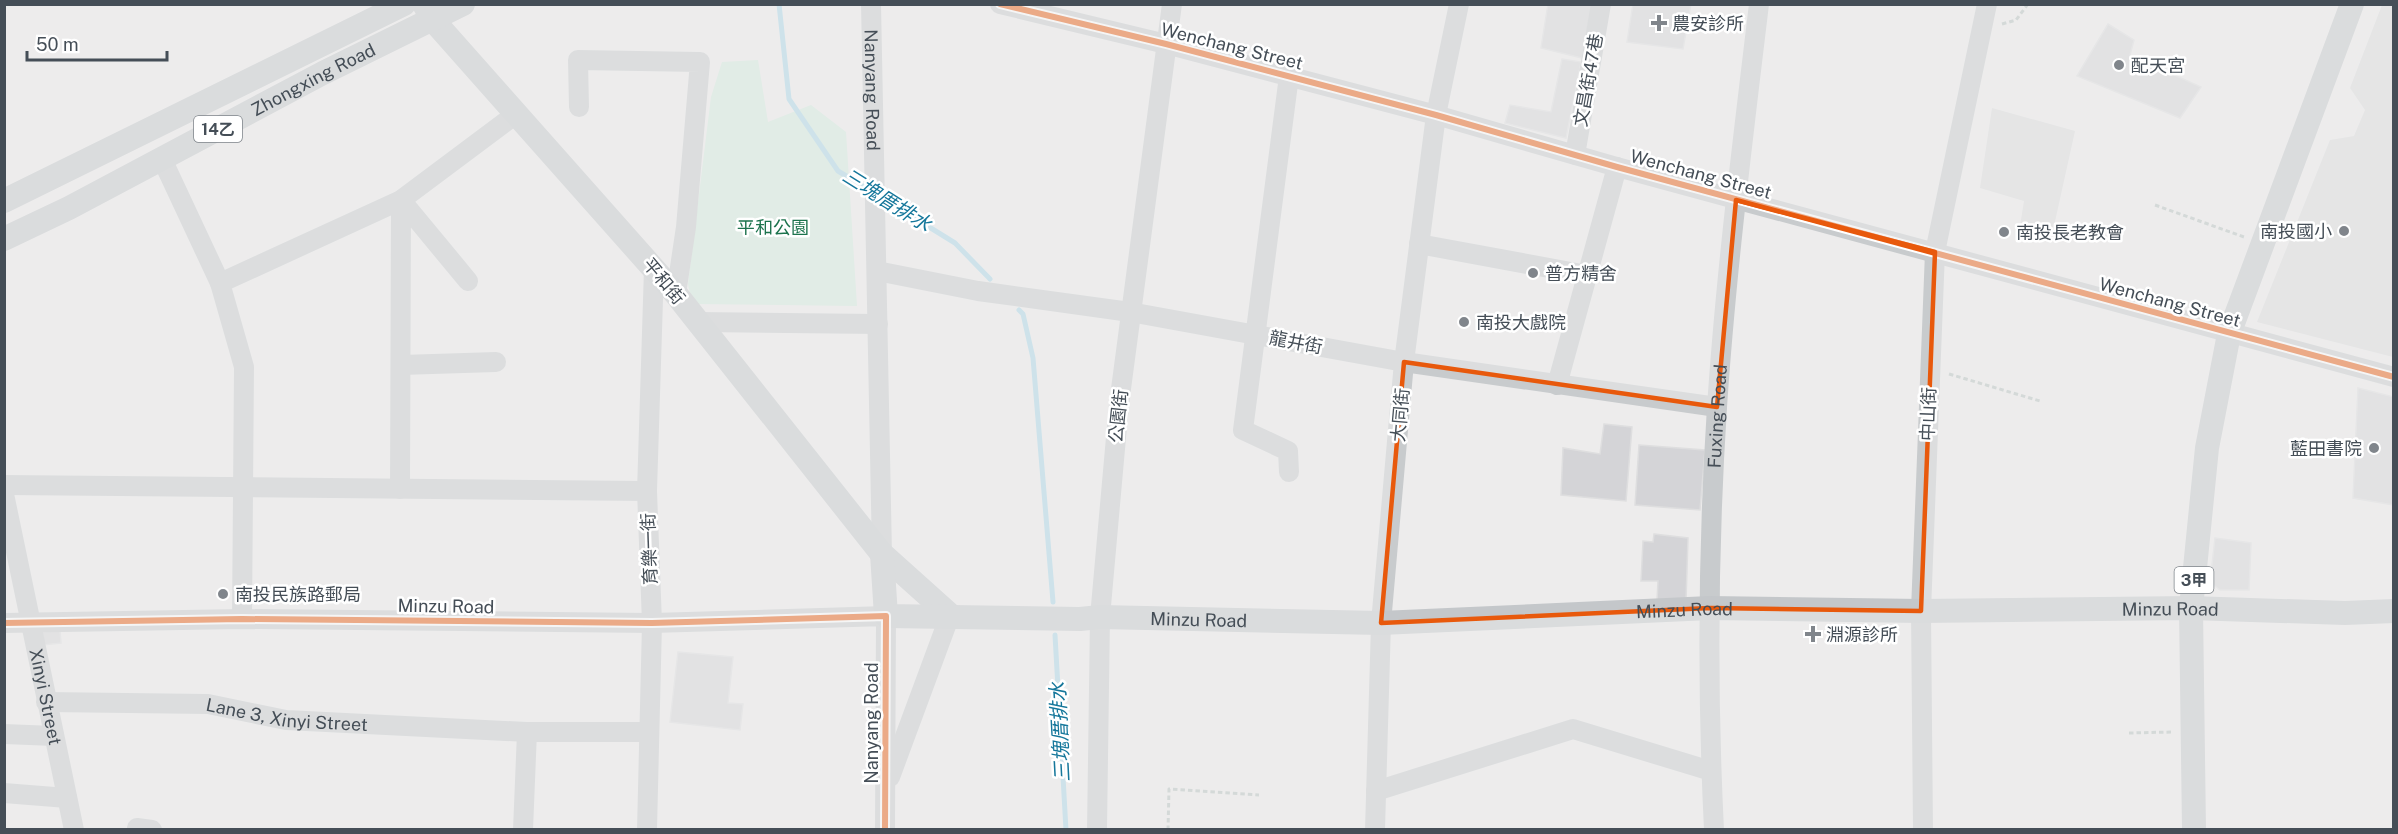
<svg xmlns="http://www.w3.org/2000/svg" width="2398" height="834" font-family="'Public Sans','Noto Sans TC',sans-serif">
	<style>
		.education { fill: #dbdbdc }
		.green { fill: #d2ebdd }
		.lines { fill: none; stroke-linecap: round; stroke-linejoin: round }
		.stream { stroke: #a8d6e7; stroke-width: 5 }
		.building { fill: #d4d4d7; stroke: #dededf; stroke-width: 1.5 }
		.path { stroke: #b7c1be; stroke-width: 3; stroke-dasharray: 4.5 3; stroke-linecap: butt }
		.minor { stroke: #c8cbcd; stroke-width: 20 }
		.major { stroke: #c4c7ca; stroke-width: 24 }
		.cycleway-casing { stroke: #fff; stroke-width: 10 }
		.cycleway { stroke: #e8590c; stroke-width: 6 }
		.marked { fill: none; stroke: #e8590c; stroke-width: 4.5; stroke-linejoin: round }
		.poi-dot { fill: #80858b; stroke: #fff; stroke-width: 2 }
		.labels { text-anchor: middle; dominant-baseline: central; stroke-width: 5; stroke-linejoin: round; paint-order: stroke }
		.shield { fill: #fff; stroke: #7d8389; stroke-width: 1.5 }
		.shield-label { font-size: 16px; font-weight: bold; fill: #454e57 }
		.poi-label { font-size: 18px; fill: #454e57; stroke: #fff; text-anchor: start }
		.street-label { font-size: 18px; fill: #454e57; stroke: #fff }
		.park-label { font-size: 18px; fill: #1c734d; stroke: #fff }
		.water-label { font-size: 20px; font-style: italic; fill: #15779b; stroke: #fff }
	</style>
	<rect width="100%" height="100%" fill="#edecec"/>
	<path class="education" d="M2382,5H2394L2393,357L2257,322L2330,140L2354,136L2365,110L2350,88Z
		M1992,108L2075,131L2052,235L2020,226L2024,201L1980,188Z"/>
	<path class="green" d="M758,60L768,122L811,105L846,132L857,306L692,304L688,284L711,97L722,62Z"/>
	<g class="lines">
		<path class="stream" d="M779,4L789,99L838,171L871,191
			M879,196L955,243L990,279
			M1019,310L1023,314L1033,358L1053,602
			M1055,635L1066,830"/>
	</g>
	<path class="building" d="M1548,4L1594,5L1582,58L1541,48Z
		M1633,4H1691L1683,49L1627,42Z
		M2108,24L2134,40L2130,55L2201,87L2180,118L2077,76Z
		M1562,59L1581,62L1566,138L1505,123L1510,105L1551,112Z
		M2358,388L2394,397V505L2353,498Z
		M1604,424L1632,427L1626,501L1561,495L1563,448L1600,454Z
		M1639,445L1705,450L1700,510L1635,505Z
		M1654,534L1688,538L1686,601H1657L1658,581H1641L1643,541L1653,542Z
		M2215,538L2251,543L2249,590H2220L2210,582Z
		M60,630L61,643L43,645L41,632Z
		M678,652L733,657L728,703L743,704L740,730L670,722Z"/>
	<g class="lines">
		<path class="path" d="M2002,24L2016,20L2028,4
			M2155,205L2244,237
			M1949,374L2040,401
			M2129,733L2172,732
			M1168,830L1169,789L1259,795"/>
		<g class="minor">
			<path id="s1" d="M871,4L882,554"/>
			<path d="M1000,4L1166,44L1436,115L1617,167L2394,377"/>
			<path d="M1289,76L1243,430L1288,451L1289,472"/>
			<path d="M579,107L578,60L700,62L686,227L676,294"/>
			<path d="M1575,155L1601,4"/>
			<path d="M162,159L220,283L244,367L242,619"/>
			<path d="M1419,244L1587,275"/>
			<path d="M877,271L978,291L1130,312L1404,362L1717,407"/>
			<path d="M220,283L401,200L516,114"/>
			<path d="M698,322L878,324"/>
			<path d="M401,365L496,362"/>
			<path d="M1557,385L1617,167"/>
			<path d="M4,485L647,491"/>
			<path d="M400,489L401,200L468,281"/>
			<path id="s2" d="M4,494L74,830"/>
			<path d="M4,623L242,619L652,623L886,616L885,830"/>
			<path id="s3" d="M46,702L208,704L286,720L527,732H649"/>
			<path d="M4,734L54,736"/>
			<path d="M890,777L950,615"/>
			<path d="M1376,791L1573,729L1711,771"/>
			<path d="M4,793L67,798"/>
			<path d="M137,828L152,830"/>
			<path d="M523,830L527,732"/>
			<path d="M647,830L652,623L647,491L654,268"/>
			<path d="M1097,830L1100,617L1119,404L1172,4"/>
			<path d="M1375,830L1381,623L1404,362L1436,115L1459,4"/>
			<path id="s4" d="M1714,830C1707,689 1708,547 1717,407C1726,272 1743,138 1759,4"/>
			<path d="M1923,830L1921,611L1935,252L1987,4"/>
		</g>
		<g class="major">
			<path d="M424,4L433,20L676,294L882,554L950,615"/>
			<path d="M4,201L404,4"/>
			<path id="s5" d="M4,239L69,208L323,73L463,4"/>
			<path id="s6" d="M882,554L886,616L1080,619L1100,617L1381,623L1710,608L1921,611L2191,608L2345,613L2394,611"/>
			<path d="M2194,830L2191,608L2207,448L2229,334L2352,4"/>
		</g>
		<defs>
			<path id="cycleway" d="M1000,4L1166,44L1436,115L1617,167L2394,377
				M4,623L242,619L652,623L886,616L885,830"/>
		</defs>
		<use href="#cycleway" class="cycleway-casing"/>
		<use href="#cycleway" class="cycleway"/>
	</g>
	<path d="M0 0H2398V834H0ZM1736,200L1935,252L1921,611L1710,608L1381,623L1404,362L1717,407Z" fill="#edecec" fill-opacity=".55" fill-rule="evenodd"/>
	<path class="marked" d="M1736,200L1935,252L1921,611L1710,608L1381,623L1404,362L1717,407Z"/>
	<g class="poi-dot">
		<path d="M1656 14h6v6h6v6h-6v6h-6v-6h-6v-6h6z"/>
		<circle cx="2119" cy="65" r="6"/>
		<circle cx="2344" cy="231" r="6"/>
		<circle cx="2004" cy="232" r="6"/>
		<circle cx="1533" cy="273" r="6"/>
		<circle cx="1464" cy="322" r="6"/>
		<circle cx="2374" cy="448" r="6"/>
		<circle cx="223" cy="594" r="6"/>
		<path d="M1810 625h6v6h6v6h-6v6h-6v-6h-6v-6h6z"/>
	</g>
	<g class="labels">
		<g class="shield">
			<rect x="194" y="116" width="48" height="26" rx="4.5"/>
			<rect x="2174.5" y="567" width="39" height="26" rx="4.5"/>
		</g>
		<g class="shield-label">
			<text x="218" y="129">14乙</text>
			<text x="2194" y="580">3甲</text>
		</g>
		<g class="poi-label">
			<text x="1672" y="23">農安診所</text>
			<text x="2131" y="65">配天宮</text>
			<text x="2332" y="231" text-anchor="end">南投國小</text>
			<text x="2016" y="232">南投長老教會</text>
			<text x="1545" y="273">普方精舍</text>
			<text x="1476" y="322">南投大戲院</text>
			<text x="2362" y="448" text-anchor="end">藍田書院</text>
			<text x="235" y="594">南投民族路郵局</text>
			<text x="1826" y="634">淵源診所</text>
		</g>
		<g class="street-label">
			<text transform="translate(1232 46) rotate(14)">Wenchang Street</text>
			<text stroke="none"><textPath href="#s5" startOffset="348">Zhongxing Road</textPath></text>
			<text transform="translate(1588 80) rotate(-80)">文昌街47巷</text>
			<text stroke="none"><textPath href="#s1" startOffset="86">Nanyang Road</textPath></text>
			<text transform="translate(1701 174) rotate(15)">Wenchang Street</text>
			<text transform="translate(664 281) rotate(50)">平和街</text>
			<text transform="translate(2170 302) rotate(15)">Wenchang Street</text>
			<text transform="translate(1296 342) rotate(11)">龍井街</text>
			<text transform="translate(1928 414) rotate(-88)">中山街</text>
			<text transform="translate(1400 415) rotate(-85)">大同街</text>
			<text transform="translate(1118 416) rotate(-84)">公園街</text>
			<text stroke="none"><textPath href="#s4" startOffset="414">Fuxing Road</textPath></text>
			<text transform="translate(649 549) rotate(-92)">育樂一街</text>
			<text transform="translate(446 606) rotate(1)">Minzu Road</text>
			<text stroke="none"><textPath href="#s6" startOffset="1347">Minzu Road</textPath></text>
			<text stroke="none"><textPath href="#s6" startOffset="861">Minzu Road</textPath></text>
			<text stroke="none"><textPath href="#s6" startOffset="375">Minzu Road</textPath></text>
			<text stroke="none"><textPath href="#s2" startOffset="207">Xinyi Street</textPath></text>
			<text stroke="none"><textPath href="#s3" startOffset="242">Lane 3, Xinyi Street</textPath></text>
			<text transform="translate(871 723) rotate(-90)">Nanyang Road</text>
		</g>
		<g class="park-label">
			<text x="773" y="227">平和公園</text>
		</g>
		<g class="water-label">
			<text transform="translate(887 200) rotate(32)">三塊厝排水</text>
			<text transform="translate(1060 732) rotate(-93)">三塊厝排水</text>
		</g>
	</g>
	<rect width="2398" height="834" fill="none" stroke="#454e57" stroke-width="12"/>
	<path d="M27 51v9h140v-9" fill="none" stroke="#454e57" stroke-width="3"/>
	<text x="36" y="51" font-size="18" fill="#454e57" stroke="#ffffff" stroke-width="4.5" paint-order="stroke">50 m</text>
</svg>
